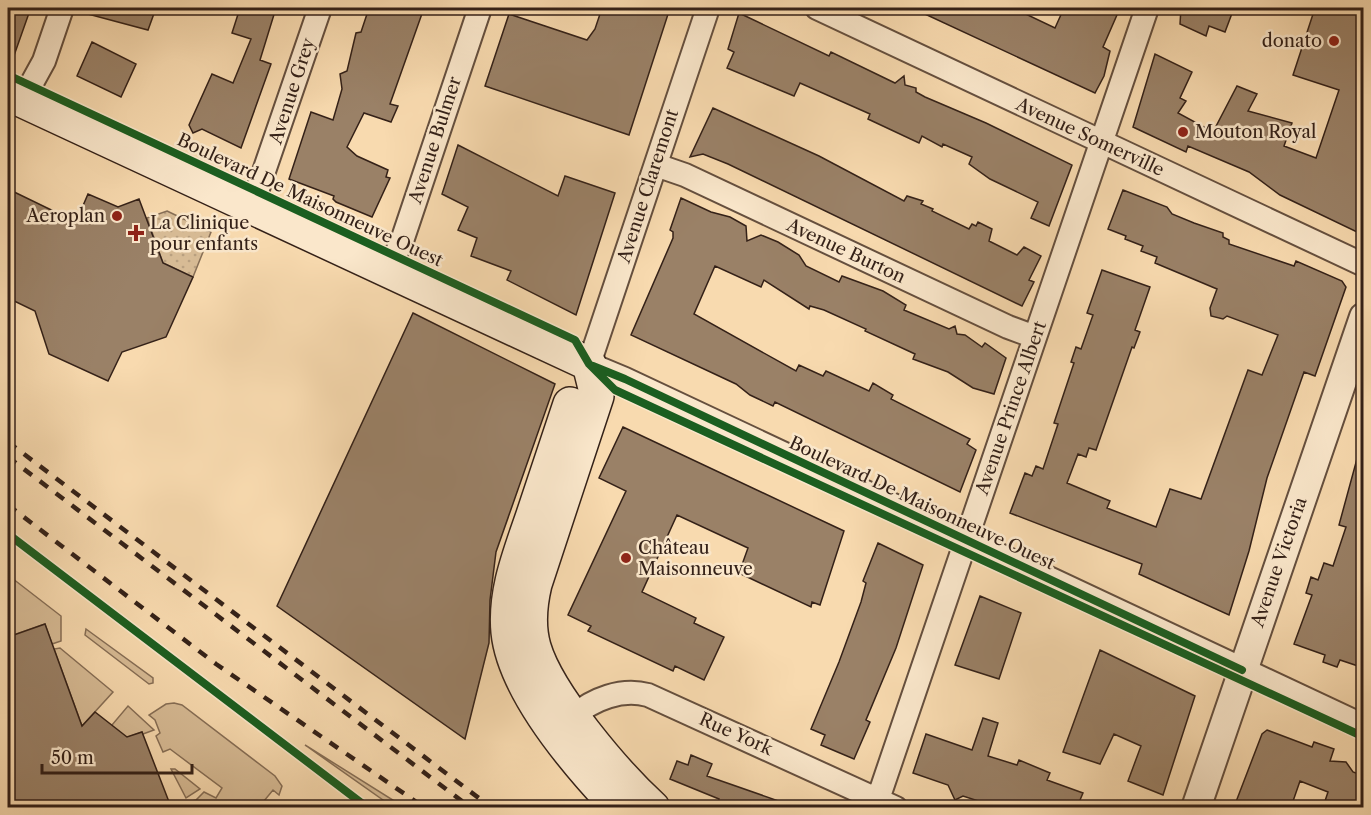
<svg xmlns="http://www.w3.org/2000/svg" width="1371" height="815" font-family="'Libre Caslon Text',serif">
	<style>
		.green { fill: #d7bb95; stroke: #866e56; stroke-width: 1.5 }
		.park { fill: url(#park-dots); stroke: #866e56; stroke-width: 1.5 }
		.building { fill: #9a8167; stroke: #342118; stroke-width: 1.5 }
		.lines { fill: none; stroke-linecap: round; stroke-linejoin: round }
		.minor-casing { stroke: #654f3e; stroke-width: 26 }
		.tertiary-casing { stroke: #654f3e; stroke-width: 32 }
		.secondary-casing { stroke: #342118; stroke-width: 36 }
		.minor { stroke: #fae7cb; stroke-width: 22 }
		.tertiary { stroke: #fae7cb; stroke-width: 28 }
		.secondary { stroke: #fae7cb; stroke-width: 33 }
		.rail { stroke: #342118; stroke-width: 4.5; stroke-dasharray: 10 10; stroke-linecap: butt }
		.cycleway-casing { stroke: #fae7cb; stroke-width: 11 }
		.cycleway { stroke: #1b5e20; stroke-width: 8 }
		.poi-dot { fill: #8f2418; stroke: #fae7cb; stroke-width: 2 }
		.labels { text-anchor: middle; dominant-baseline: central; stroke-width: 5; stroke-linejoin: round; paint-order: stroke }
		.poi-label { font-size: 18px; fill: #342118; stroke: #fae7cb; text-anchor: start }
		.street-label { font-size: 18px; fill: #342118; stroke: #fae7cb }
	</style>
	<defs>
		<pattern id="park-dots" width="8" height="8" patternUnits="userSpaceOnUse" patternTransform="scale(1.5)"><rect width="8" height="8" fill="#d7bb95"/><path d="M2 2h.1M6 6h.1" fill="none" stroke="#b9a080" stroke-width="1.8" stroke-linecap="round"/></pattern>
	</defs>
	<rect width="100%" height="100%" fill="#f8daaf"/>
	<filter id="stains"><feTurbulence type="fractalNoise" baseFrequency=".00333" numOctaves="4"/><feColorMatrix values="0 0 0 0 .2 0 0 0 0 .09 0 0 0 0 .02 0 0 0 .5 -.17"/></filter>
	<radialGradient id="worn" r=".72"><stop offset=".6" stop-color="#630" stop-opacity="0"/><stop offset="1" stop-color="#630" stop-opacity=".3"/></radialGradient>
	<path class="green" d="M8,575L61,616V641L52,644L45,624L8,637Z
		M86,629L153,678V683L149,684L85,635Z
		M60,648L113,692L82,726L54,649Z
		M174,703L182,705L275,776L282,786L279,795L273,790L259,807H191L188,802L196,800L204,792L216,798L222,788L170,749L163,752L156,736L160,733L155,720L149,715L166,704Z
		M128,706L154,730L143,734L142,732L90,751Z
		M305,745L404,807H393Z
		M171,769H175L200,789L186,798Z"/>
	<path class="park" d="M167,211L211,232L193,277L163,263L147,218Z"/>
	<path class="building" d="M11,8L29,13L10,67L8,66V21Z
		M85,8H156L148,30L84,13Z
		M240,8H276L260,60L271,64L241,148L202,129L193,133L189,125L212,74L233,83L251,39L232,33Z
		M369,8H424L390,104L398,106L391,122L364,113L347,147L357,156L388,170L386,177L390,178L372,217L336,202L333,199L334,196L289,179L311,112L333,120L342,89L340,74L347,71L356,33L361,32Z
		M602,8H670L629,135L485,86L509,14L587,40L595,29Z
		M912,8H1013L1055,28L1064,8H1120L1103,47L1110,51L1104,76L1095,93Z
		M1181,8H1234L1225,32L1209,26L1206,36L1180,24Z
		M1315,8H1364V214L1357,232L1280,195L1249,172L1188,146L1186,152L1133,127L1155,54L1192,72L1180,98L1186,101L1178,113L1213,132L1237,86L1257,94L1248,111L1292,123L1284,146L1316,158L1339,90L1293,75Z
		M739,13L829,56L831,52L895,83L904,76L905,85L916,88V92L925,97L986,123L1072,165L1049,226L1031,218L1038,202L990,179L969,164L972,157L943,144L942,147L922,136L919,143L868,119L870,114L800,83L794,96L727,68L734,52L728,49Z
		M92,42L136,64L121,97L77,76Z
		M713,108L819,156L904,201L907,196L923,201L921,204L933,209L932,211L969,229L972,224L976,226L978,222L992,229L989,241L1017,255L1024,247L1041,256L1029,280L1034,282L1022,306L728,164L703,154L690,157Z
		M458,145L558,196L565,176L615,193L576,315L507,280L511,271L471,256L477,238L458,230L468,207L442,194Z
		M8,189L76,222L88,194L118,207L139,199L163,263L193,277L166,337L122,352L108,381L49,354L35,311L8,298Z
		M1123,190L1167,207L1172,214L1194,223L1223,233V237L1229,240V244L1294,266L1296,261L1342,281L1346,287L1315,376L1304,372L1267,478L1249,551L1229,615L1139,574L1142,564L1010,513L1025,473L1032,476L1036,466L1043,469L1058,424L1054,423L1074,363L1071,362L1076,347L1081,349L1093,315L1087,313L1102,270L1150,287L1135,330L1140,332L1134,348L1132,347L1096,450L1089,448L1086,457L1078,454L1067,483L1110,501L1107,508L1156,527L1170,489L1201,499L1248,370L1262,375L1278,335L1227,316L1223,319L1211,316L1210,308L1217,289L1155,263L1157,257L1141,251L1143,246L1125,239L1126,236L1108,229Z
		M681,198L711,212L730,217L746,226L747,241L761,235L778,242L799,255L806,266L839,282L842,276L883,291L906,305L904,310L949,329L955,326L957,334L965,335L982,347L985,343L1006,358L994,394L973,388L948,372L913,359L915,354L865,331L866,329L824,310L810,306L809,309L764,280L761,287L715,266L694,314L796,371L799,365L823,376L826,371L869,391L873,383L893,395L891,399L970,439L967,444L976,450L960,492L775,402L773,406L750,395L736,384L631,335L673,238V232L670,230Z
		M413,313L555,384L496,552L490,600L489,643L465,739L277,606Z
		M623,427L844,531L820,605L812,602L811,607L739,573L748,548L677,515L642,592L696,618L694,623L724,637L704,680L675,666L673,671L588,631L591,626L568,615L626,491L599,478Z
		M1358,455L1364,456V652L1358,666L1340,660L1337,667L1323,662L1325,655L1294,644L1312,595L1306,593L1311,577L1318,580L1324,563L1333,566L1346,527L1339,525Z
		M878,543L923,565L896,648L866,720L870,722L854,759L821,745L825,735L811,729L839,662L861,602L866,583L863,581Z
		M980,596L1021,613L999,679L955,665Z
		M45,624L82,726L95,712L127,737L142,732L171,807H8V637Z
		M1100,650L1195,696L1163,795L1128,781L1141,746L1114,734L1100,764L1063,752Z
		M983,718L998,723L988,756L1017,765L1019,760L1050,773L1047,780L1083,793L1077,807H997L963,796L955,800L948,785L913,773L926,734L972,750Z
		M1267,730L1312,747L1314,742L1334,749L1330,761L1346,762L1353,772L1364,776V807H1323L1328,792L1300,781L1291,807H1234L1262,734Z
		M691,755L712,764L707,776L790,805V807H716L719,799L670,779L677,761L688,765Z"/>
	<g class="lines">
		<defs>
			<path id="minor" d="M708,8L589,364L625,379L1364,726
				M817,8L1364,265
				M22,101L44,61L62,8
				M656,165L685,175L1008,327L1035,337
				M251,209L320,8
				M388,272L403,238L480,8
				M573,716C594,699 621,688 648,695L896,808
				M875,808L1147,8"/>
			<path id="tertiary" d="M1196,808L1364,317"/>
			<path id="secondary" d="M8,94L589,364
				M589,364L597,396L535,584C530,605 528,626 534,647C548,695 616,774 653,808
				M570,404C558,440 546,476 534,512C521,551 504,590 508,632C514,692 578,765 619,808"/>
		</defs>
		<use href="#minor" class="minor-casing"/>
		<use href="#tertiary" class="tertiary-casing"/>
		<use href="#secondary" class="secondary-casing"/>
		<use href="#minor" class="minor"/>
		<use href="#tertiary" class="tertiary"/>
		<use href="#secondary" class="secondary"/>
		<path class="rail" d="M8,442L492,808
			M8,457L471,808
			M8,505L216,664L425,808"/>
		<defs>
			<path id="cycleway" d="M8,75L575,340L589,364L615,390L1364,737
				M593,366L625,379L1242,670
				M8,534L368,808"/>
		</defs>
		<use href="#cycleway" class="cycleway-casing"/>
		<use href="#cycleway" class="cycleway"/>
	</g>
	<g class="poi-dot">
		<circle cx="1334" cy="41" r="6"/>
		<circle cx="1183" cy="132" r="6"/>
		<circle cx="117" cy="216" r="6"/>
		<path d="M133 224h6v6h6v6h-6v6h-6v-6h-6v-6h6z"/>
		<circle cx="626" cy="558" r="6"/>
	</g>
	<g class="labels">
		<g class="poi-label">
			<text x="1322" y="41" text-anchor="end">donato</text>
			<text x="1195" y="132">Mouton Royal</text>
			<text x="105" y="216" text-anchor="end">Aeroplan</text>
			<text x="150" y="223">La Clinique<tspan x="150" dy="21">pour enfants</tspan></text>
			<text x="638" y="548">Château<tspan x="638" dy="21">Maisonneuve</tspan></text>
		</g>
		<g class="street-label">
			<text transform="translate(292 91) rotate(-72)">Avenue Grey</text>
			<text transform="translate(1090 137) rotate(25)">Avenue Somerville</text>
			<text transform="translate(435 140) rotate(-72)">Avenue Bulmer</text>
			<text transform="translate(648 186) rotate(-72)">Avenue Claremont</text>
			<text transform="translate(310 200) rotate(25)">Boulevard De Maisonneuve Ouest</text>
			<text transform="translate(846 251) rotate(25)">Avenue Burton</text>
			<text transform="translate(1011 408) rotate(-71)">Avenue Prince Albert</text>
			<text transform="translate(922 503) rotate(25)">Boulevard De Maisonneuve Ouest</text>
			<text transform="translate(1279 562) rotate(-71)">Avenue Victoria</text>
			<text transform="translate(736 734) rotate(24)">Rue York</text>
		</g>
	</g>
	<rect width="1371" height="815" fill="none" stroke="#f8daaf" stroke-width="30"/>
	<rect x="9" y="9" width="1353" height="797" fill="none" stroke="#342118" stroke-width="3"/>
	<rect x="15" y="15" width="1341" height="785" fill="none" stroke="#342118" stroke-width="1.5"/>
	<path d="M42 764v9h150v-9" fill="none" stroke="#342118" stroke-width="3"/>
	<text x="51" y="764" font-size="18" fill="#342118" stroke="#fae7cb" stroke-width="4.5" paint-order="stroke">50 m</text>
	<rect width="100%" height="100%" filter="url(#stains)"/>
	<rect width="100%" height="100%" fill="url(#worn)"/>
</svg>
